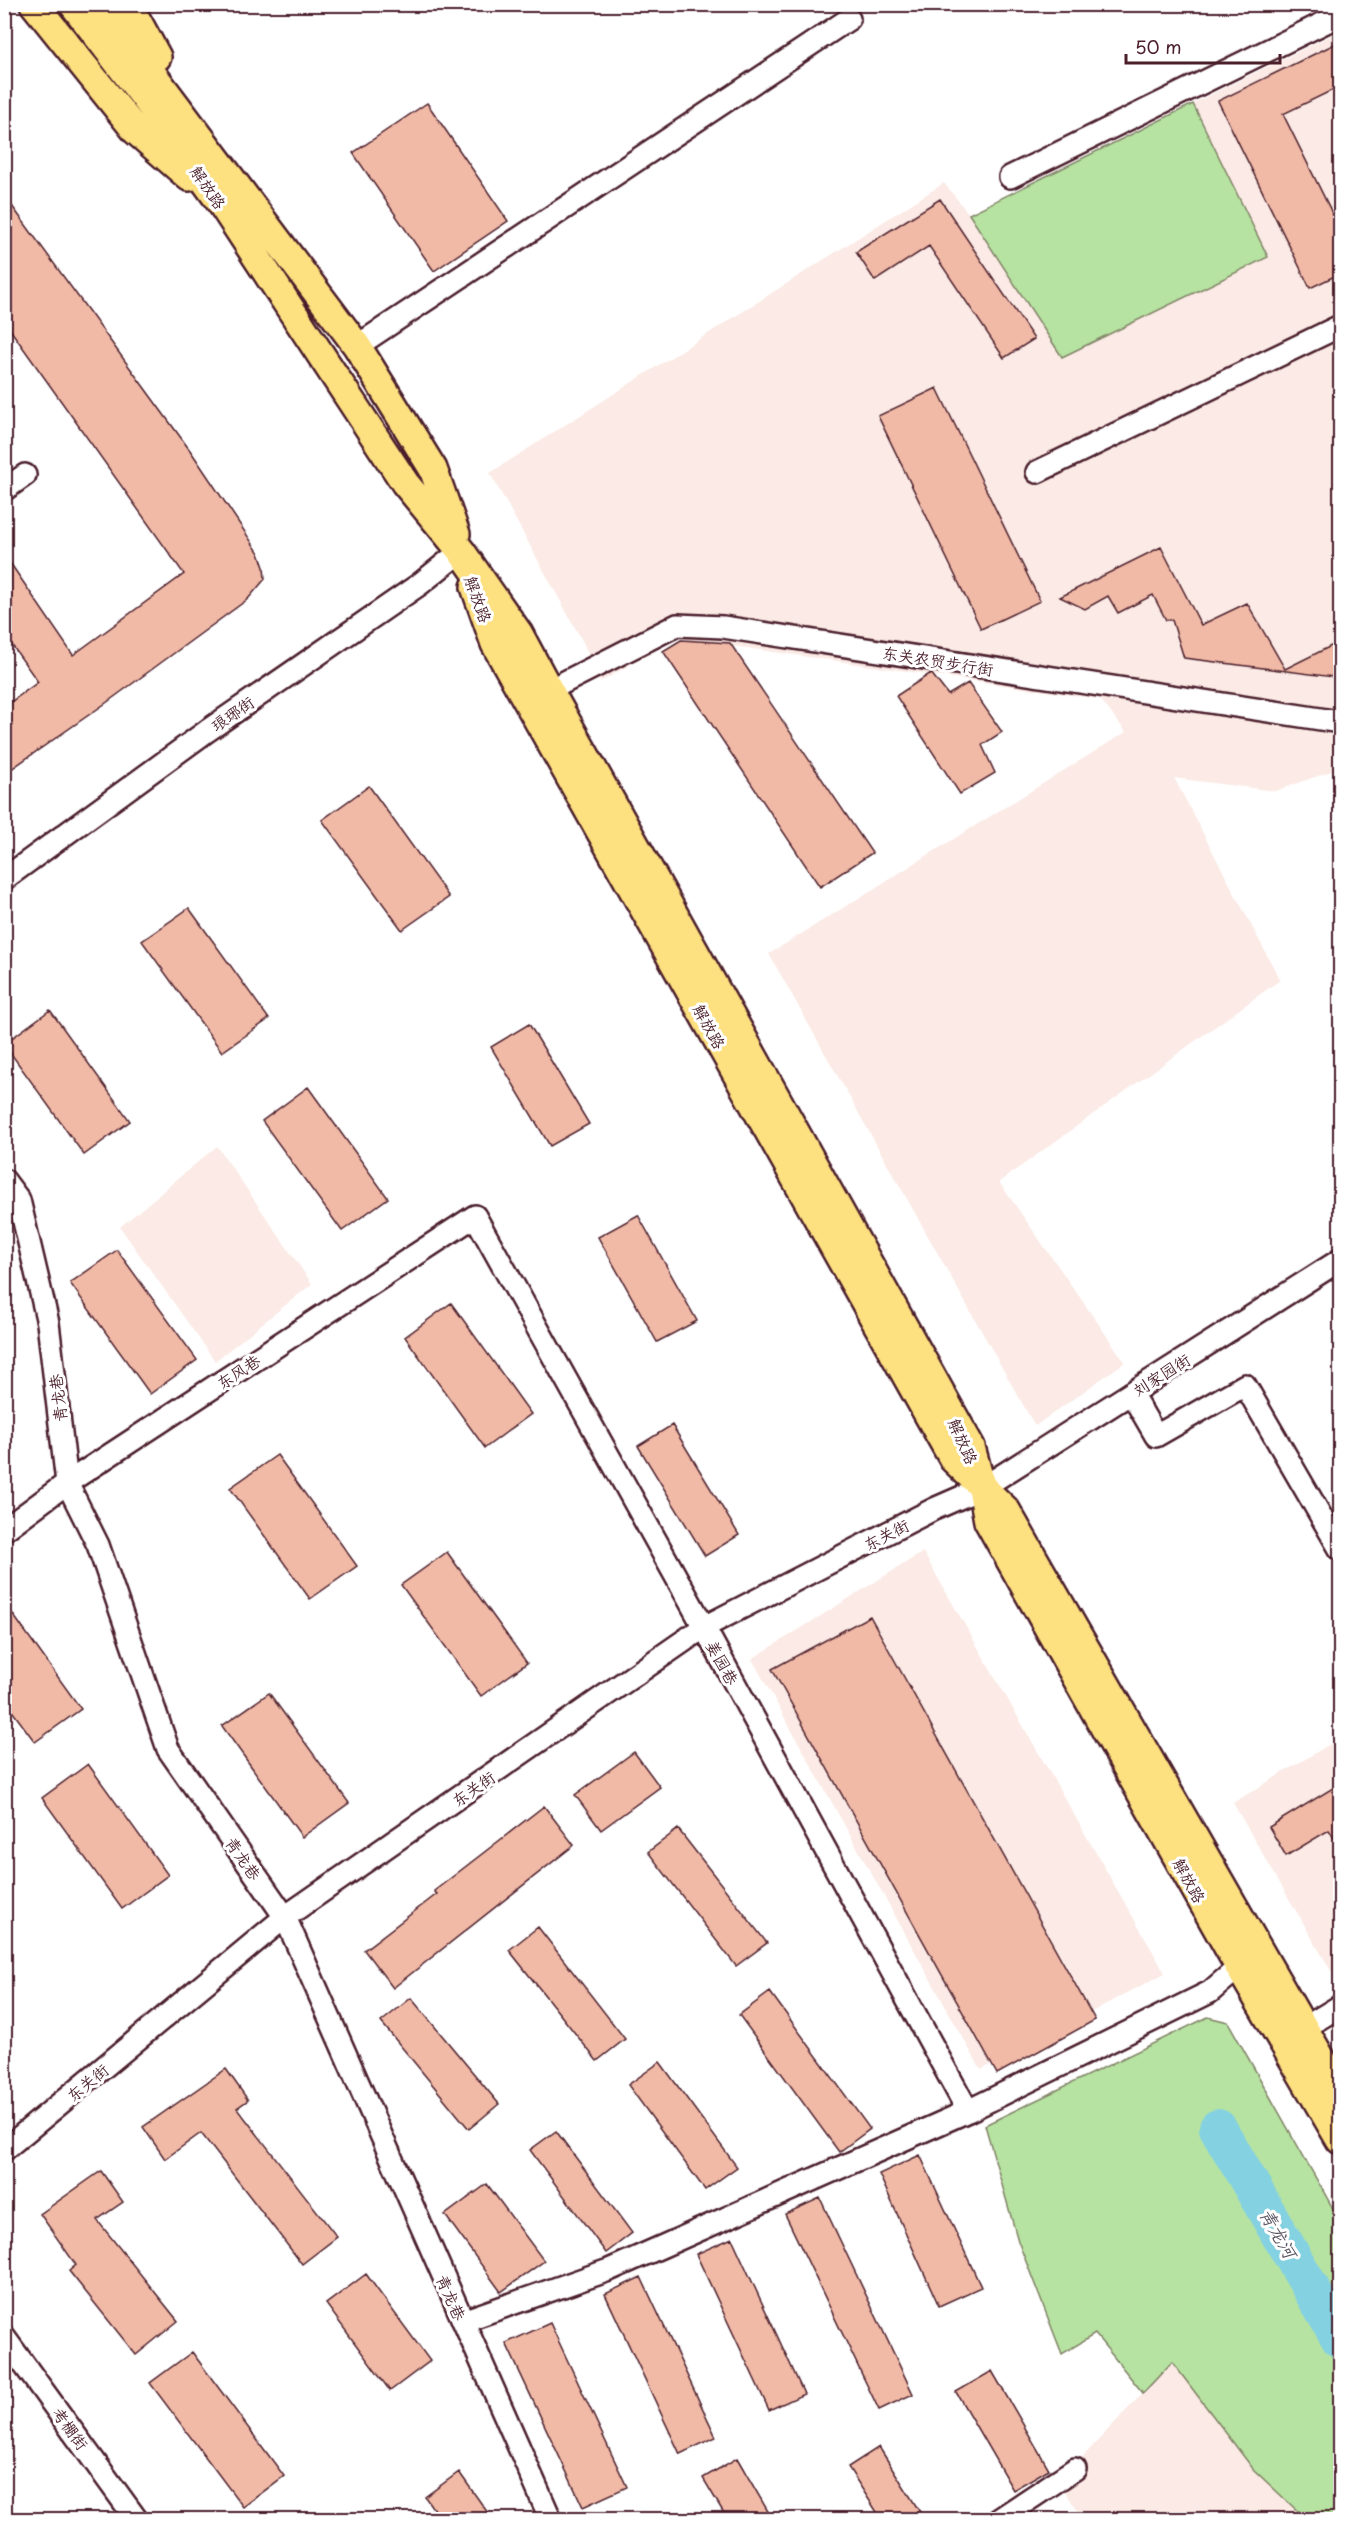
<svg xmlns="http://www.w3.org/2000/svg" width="1345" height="2524" font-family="'Playpen Sans','LXGW WenKai TC',sans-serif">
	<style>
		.built { fill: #fbeae5 }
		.green { fill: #b6e3a1; stroke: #808166; stroke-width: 1.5 }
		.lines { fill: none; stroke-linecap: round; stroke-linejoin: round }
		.river { stroke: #84d1e2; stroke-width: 38 }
		.building { fill: #f1baa7; stroke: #4a1f2b; stroke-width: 1.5 }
		.minor-casing { stroke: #4a1f2b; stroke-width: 26 }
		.major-casing { stroke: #4a1f2b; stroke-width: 32 }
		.minor { stroke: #fff; stroke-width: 21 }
		.major { stroke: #fde080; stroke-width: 27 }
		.labels { text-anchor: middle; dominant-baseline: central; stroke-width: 6; stroke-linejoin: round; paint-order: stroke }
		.street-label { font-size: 16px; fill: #4a1f2b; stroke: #fff }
		.water-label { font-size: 18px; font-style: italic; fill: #5b5462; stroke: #fff }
	</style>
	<rect width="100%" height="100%" fill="#fff"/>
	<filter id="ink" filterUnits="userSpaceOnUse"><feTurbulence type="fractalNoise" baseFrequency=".0167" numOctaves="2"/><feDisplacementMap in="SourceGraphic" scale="12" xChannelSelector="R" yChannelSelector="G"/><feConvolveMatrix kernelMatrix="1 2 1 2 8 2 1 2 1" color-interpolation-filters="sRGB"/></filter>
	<g filter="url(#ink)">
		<path class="built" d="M1340,31V768L1275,791L1174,778L1280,980L999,1182L1125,1362L1035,1426L769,954L1126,732L1100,699L677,638L600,682L583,642L490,473L944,183L969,214Z
			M217,1146L312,1284L215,1361L120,1227Z
			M923,1552L1165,1973L981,2070L752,1659Z
			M1340,1738V1986L1233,1803Z
			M1172,2362L1254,2470L1308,2519H1083L1059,2482Z"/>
		<path class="green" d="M1193,104L1268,257L1062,357L969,214Z
			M1208,2017L1228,2022L1340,2221V2519H1306L1254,2470L1172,2362L1143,2393L1095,2334L1062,2354L1018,2241L985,2125Z"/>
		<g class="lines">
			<path class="river" d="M1218,2128L1340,2339"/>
		</g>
		<path class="building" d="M1341,41V86L1283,114L1341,231V273L1310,288L1218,101Z
			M427,103L508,221L434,271L353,153Z
			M4,195L192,453L259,553L264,567L265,579L248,599L106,703L4,774V707L38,682L4,634V554L73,655L184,574L4,321Z
			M940,199L1034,339L1004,358L929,246L875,281L856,252Z
			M937,388L1040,601L981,629L878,416Z
			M1161,547L1201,625L1247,603L1285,669L1341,641V678L1184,658L1172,620H1166L1153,595L1118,613L1108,596L1085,609L1060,597Z
			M681,640L730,643L872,853L820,887L663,651Z
			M931,673L948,695L968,683L1002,732L982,745L995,773L960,794L896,696Z
			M369,786L449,897L402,930L322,820Z
			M189,908L269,1019L222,1052L142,941Z
			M50,1010L130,1121L84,1155L4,1044Z
			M529,1024L589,1124L550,1146L491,1047Z
			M308,1087L388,1198L342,1231L262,1121Z
			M638,1215L697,1321L657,1342L598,1237Z
			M117,1250L197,1360L150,1394L70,1283Z
			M451,1303L531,1414L485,1448L405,1337Z
			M672,1425L739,1535L705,1556L638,1446Z
			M277,1455L357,1566L310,1599L230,1488Z
			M447,1552L527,1663L481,1696L401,1585Z
			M4,1602L81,1709L35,1742L4,1700Z
			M870,1616L1095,2020L997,2074L772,1669Z
			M269,1693L349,1803L302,1837L222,1726Z
			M634,1752L660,1787L601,1830L575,1795Z
			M88,1764L168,1875L122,1909L42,1798Z
			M1341,1783V1849L1329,1830L1286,1856L1269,1827Z
			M544,1806L574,1845L393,1988L364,1950L437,1894L434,1891Z
			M678,1829L767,1943L736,1966L648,1852Z
			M538,1927L625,2039L597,2061L509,1950Z
			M770,1992L870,2129L839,2152L739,2015Z
			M411,1998L499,2104L469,2129L381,2022Z
			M660,2062L737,2167L705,2190L628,2085Z
			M226,2069L248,2100L237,2108L337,2237L302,2264L201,2133L165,2159L143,2127Z
			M556,2131L632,2233L606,2253L530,2150Z
			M920,2155L981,2287L939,2306L879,2174Z
			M101,2171L123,2202L97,2220L178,2321L136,2355L69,2271L76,2265L40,2214Z
			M487,2184L544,2261L501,2292L445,2215Z
			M820,2198L913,2394L879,2410L785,2214Z
			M732,2238L804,2394L769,2410L696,2254Z
			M366,2274L430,2361L390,2391L326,2304Z
			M641,2277L716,2437L680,2454L605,2294Z
			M550,2323L627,2487L583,2507L506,2343Z
			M192,2352L284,2476L243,2507L150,2383Z
			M992,2371L1049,2469L1013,2490L956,2392Z
			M879,2447L925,2520H882L848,2467Z
			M737,2458L773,2520H728L703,2478Z
			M459,2472L493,2520H441L425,2497Z"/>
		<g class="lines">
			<defs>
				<path id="minor" d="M1010,177L1340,15
					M357,346L849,19
					M1037,472L1340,326
					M4,490L25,475
					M549,690L677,625L723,627L1340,722
					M4,879L207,731L420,584L461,551
					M4,1180L19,1200L48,1323L67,1483L98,1545L168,1749L285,1917L551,2520
					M1131,1393L1156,1436L1245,1385L1340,1549
					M4,1530L67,1483L475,1216L704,1627L968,2111
					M1304,2028L1340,2006
					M4,2150L285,1917L704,1627L934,1509L982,1488L1340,1260
					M463,2321L609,2270L968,2111L1210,1992L1239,1967
					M4,2337L137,2520
					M998,2520L1075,2469"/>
				<path id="major" d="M34,4L136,131L189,177
					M73,4L145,98L221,203L405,483L461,551L519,634L549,690L971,1447L982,1488L988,1521L1239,1967L1340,2140
					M100,4L357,346L433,469L456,534
					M128,4L157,57
					M475,587L495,644L953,1459L1006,1510L1340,2091"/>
			</defs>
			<use href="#minor" class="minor-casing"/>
			<use href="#major" class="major-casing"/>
			<use href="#minor" class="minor"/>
			<use href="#major" class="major"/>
		</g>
	</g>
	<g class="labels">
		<g class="street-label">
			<text transform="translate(209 187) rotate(55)">解放路</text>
			<text transform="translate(479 599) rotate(70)">解放路</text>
			<text transform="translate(938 660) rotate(9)">东关农贸步行街</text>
			<text transform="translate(232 713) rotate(-35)">琅琊街</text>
			<text transform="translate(710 1026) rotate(61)">解放路</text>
			<text transform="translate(238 1371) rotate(-33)">东风巷</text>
			<text transform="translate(1161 1374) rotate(-32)">刘家园街</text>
			<text transform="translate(57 1398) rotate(-97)">青龙巷</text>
			<text transform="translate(964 1441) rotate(66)">解放路</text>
			<text transform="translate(886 1534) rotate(-27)">东关街</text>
			<text transform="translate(723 1662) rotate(61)">姜园巷</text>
			<text transform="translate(473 1788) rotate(-35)">东关街</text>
			<text transform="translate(244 1858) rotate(55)">青龙巷</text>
			<text transform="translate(1190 1880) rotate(61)">解放路</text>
			<text transform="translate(87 2082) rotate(-40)">东关街</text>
			<text transform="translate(452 2297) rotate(66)">青龙巷</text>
			<text transform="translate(71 2428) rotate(54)">考棚街</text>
		</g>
		<g class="water-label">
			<text transform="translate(1279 2233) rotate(60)">青龙河</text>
		</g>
	</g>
	<rect width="1345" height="2524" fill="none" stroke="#fff" stroke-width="24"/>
	<rect x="12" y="12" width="1321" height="2500" fill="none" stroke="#4a1f2b" stroke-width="2" filter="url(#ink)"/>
	<path d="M1126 54v9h154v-9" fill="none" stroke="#4a1f2b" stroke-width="3"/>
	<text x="1135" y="54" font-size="18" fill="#4a1f2b" stroke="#ffffff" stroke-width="4.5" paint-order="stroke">50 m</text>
</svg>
